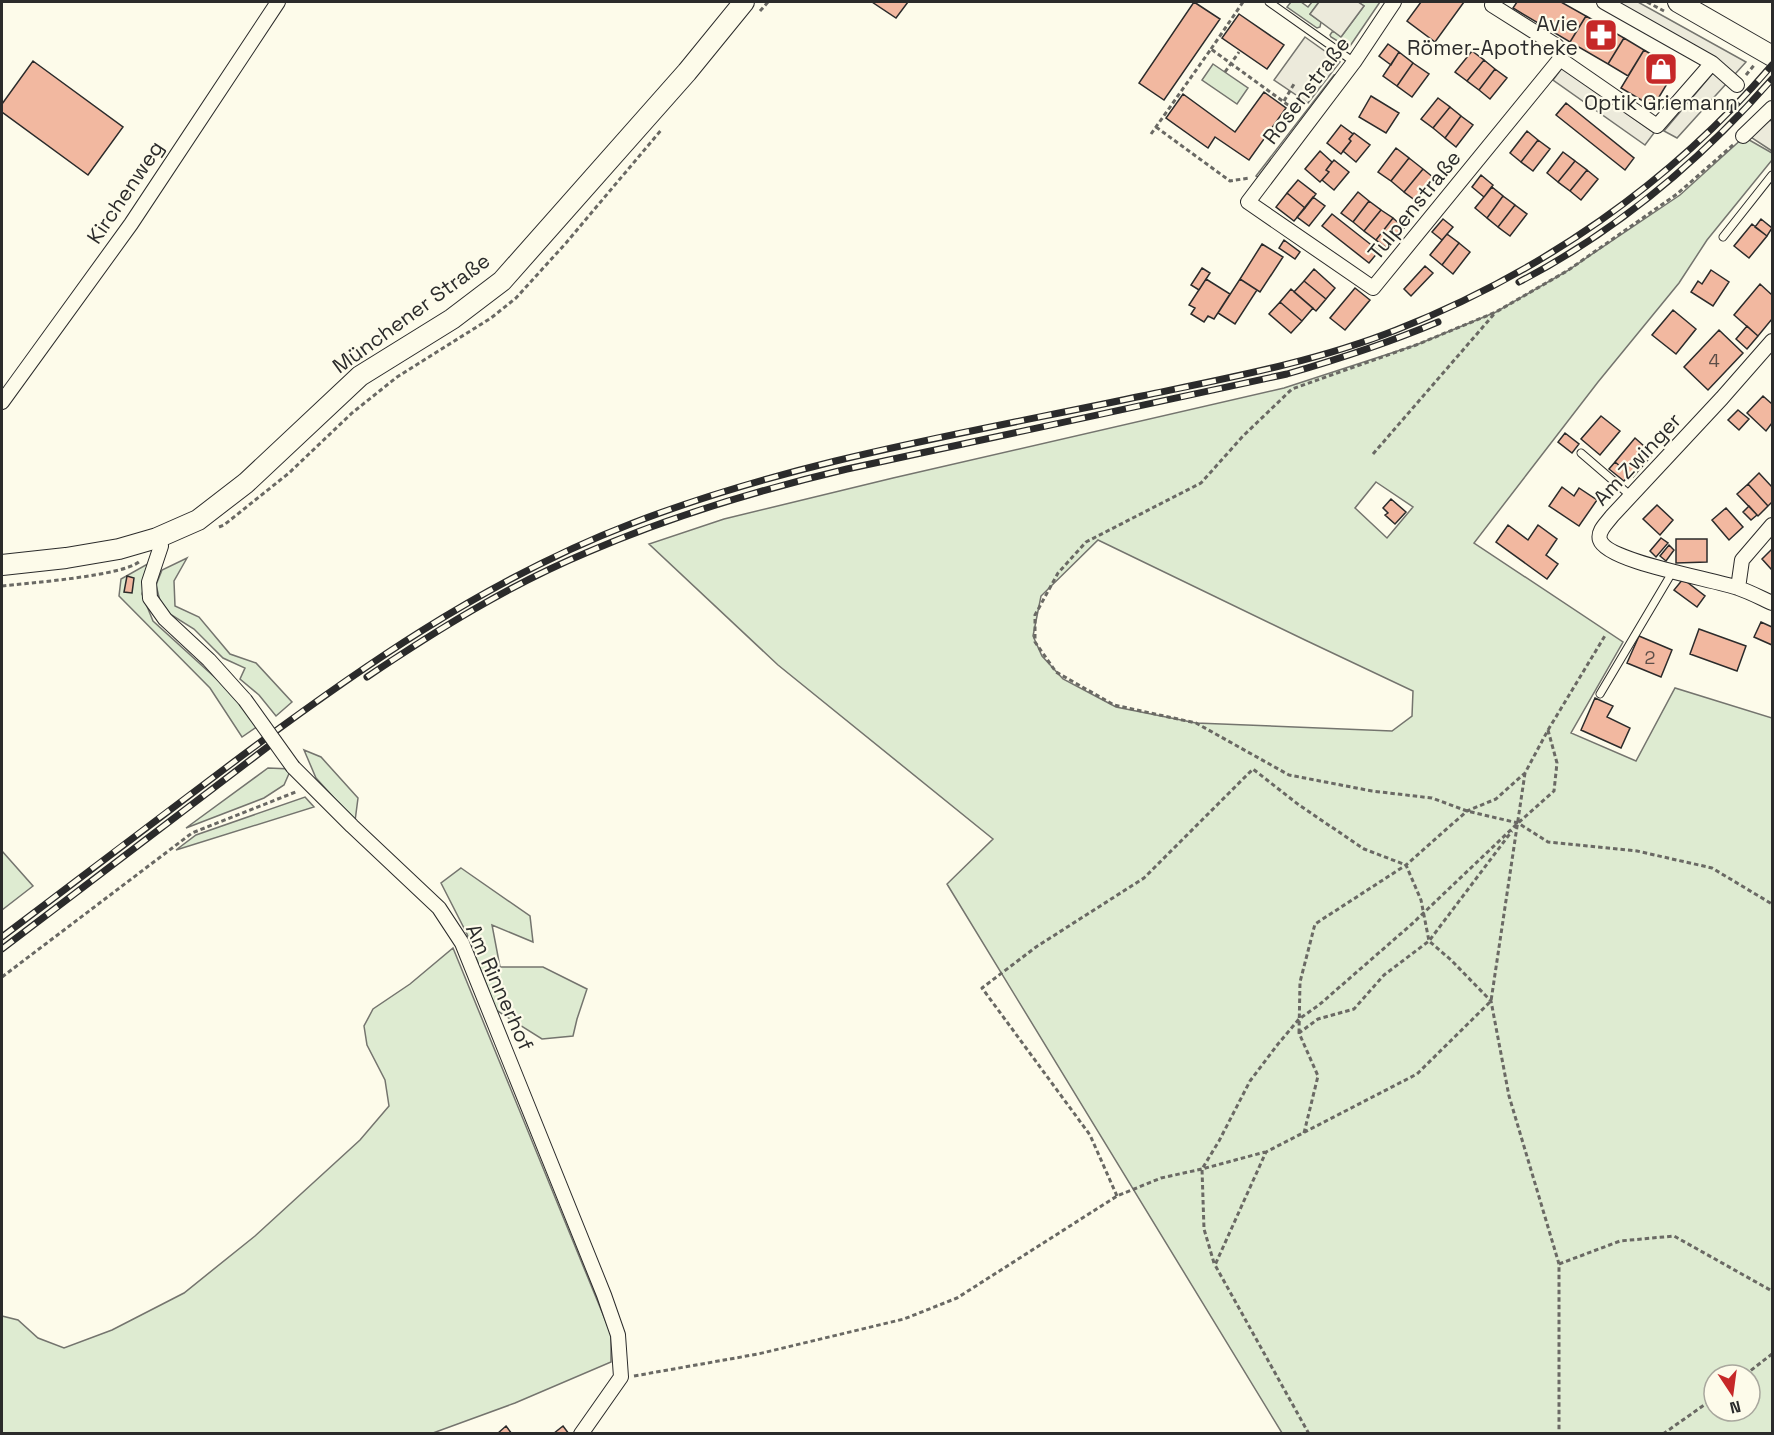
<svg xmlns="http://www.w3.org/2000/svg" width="1774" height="1435" font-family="'Space Grotesk',sans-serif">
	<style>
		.green { fill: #deebd1; stroke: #74746e; stroke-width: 1.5; fill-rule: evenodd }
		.parking { fill: #eceadb; stroke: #74746e; stroke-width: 1.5 }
		.building { fill: #f2b8a0; stroke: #2b2b2b; stroke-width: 1.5 }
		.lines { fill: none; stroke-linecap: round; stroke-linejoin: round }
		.lane-casing { stroke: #2b2b2b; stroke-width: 9 }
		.street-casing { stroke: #2b2b2b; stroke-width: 16 }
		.secondary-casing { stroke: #2b2b2b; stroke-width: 22 }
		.path { stroke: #6a6964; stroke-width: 3; stroke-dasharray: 4.5 3; stroke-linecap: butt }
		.lane { stroke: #fdfbea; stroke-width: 7 }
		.street { stroke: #fdfbea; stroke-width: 14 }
		.secondary { stroke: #fdfbea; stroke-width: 20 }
		.rail-casing { stroke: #2b2b2b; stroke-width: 7 }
		.rail { stroke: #fdfbea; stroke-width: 4.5; stroke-dasharray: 14; stroke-linecap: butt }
		.street-bridge-casing { stroke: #2b2b2b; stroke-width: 16; stroke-linecap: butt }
		.street-bridge { stroke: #fdfbea; stroke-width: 14 }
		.labels { text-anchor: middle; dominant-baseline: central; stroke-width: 4.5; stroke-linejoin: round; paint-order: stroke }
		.number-label { font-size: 18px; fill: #5d4e48 }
		.poi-label { font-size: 21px; fill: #2b2b2b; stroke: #fdfbea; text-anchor: end }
		.street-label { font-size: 21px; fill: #2b2b2b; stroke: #fdfbea }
	</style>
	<rect width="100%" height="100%" fill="#fdfbea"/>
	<path class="green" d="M1291,2H1301L1308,7L1312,2H1319L1310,14L1321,22L1320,27L1317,28L1287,7Z
		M1358,2H1380L1350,46L1347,47L1331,37L1330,35L1332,32H1335L1341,37L1364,6Z
		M1213,64L1248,88L1237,104L1202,80Z
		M1744,137L1772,153V160L1707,240L1679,283L1598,382L1474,543L1623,642L1571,733L1636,761L1675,688L1772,718V1433H1282L947,884L993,839L778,665L649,544L724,519L893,478L1284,388L1416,345L1496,312L1567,271L1680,195ZM1376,482L1413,507L1387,538L1355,508ZM1098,540L1305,640L1413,691L1412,716L1392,731L1196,723L1116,707L1063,679L1042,656L1033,636L1041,596ZM1714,1375H1750V1411H1714Z
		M187,558L174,581L175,606L199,617L230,654L256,663L292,702L276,716L259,695L240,679L245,668L223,658L194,629L162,609L156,585L162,570Z
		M151,562L142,594L153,621L242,702L258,726L242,737L210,688L119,596L121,579Z
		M304,750L321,757L358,798L355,821L316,778Z
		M268,768L291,769L284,785L264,798L186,828Z
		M305,797L314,807L176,850L196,835Z
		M2,851L33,886L2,910Z
		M461,868L530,916L533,942L492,925L500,967H543L587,989L577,1019L573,1036L542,1039L496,1010L467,934L441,883Z
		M453,948L611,1334V1362L515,1403L433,1433L2,1434V1316L18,1320L38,1338L64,1348L112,1330L184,1293L255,1236L360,1140L389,1106L385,1080L367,1045L364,1026L373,1009L410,984Z"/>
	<path class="parking" d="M1319,2H1358L1364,6L1341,37L1310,14Z
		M1614,2H1638L1746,62L1677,138L1664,131L1718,67Z
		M1305,37L1340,62L1308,103L1274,80Z
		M1562,68L1654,133L1645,145L1553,80Z
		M1340,74L1260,178L1256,176L1334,75Z
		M1769,118L1772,122V151L1749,136Z"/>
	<path class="building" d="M872,2H908L896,18Z
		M1194,2L1220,19L1164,100L1139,83Z
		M1421,2H1464L1435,42L1407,21Z
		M1517,2H1561L1586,16L1570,42L1513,8Z
		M1239,14L1284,45L1267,69L1222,38Z
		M1586,16L1624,38L1608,64L1570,42Z
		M1624,38L1644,50L1628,76L1608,64Z
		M1388,44L1399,52L1391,65L1379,56Z
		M1644,50L1676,69L1653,107L1621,88Z
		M1472,51L1484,60L1467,81L1455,72Z
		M1399,52L1413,63L1397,86L1383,76Z
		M1484,60L1495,69L1479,90L1467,81Z
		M33,61L123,127L88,175L2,112V104Z
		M1413,63L1429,74L1412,97L1397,86Z
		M1495,69L1507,78L1490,99L1479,90Z
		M1264,92L1286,108L1249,160L1215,137L1208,148L1166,118L1183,94L1235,132Z
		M1371,96L1399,113L1386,133L1359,117Z
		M1438,98L1450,107L1433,128L1421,119Z
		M1566,103L1634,158L1625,170L1556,115Z
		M1450,107L1461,116L1445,138L1433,128Z
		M1461,116L1473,125L1456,147L1445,138Z
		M1341,125L1353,134L1349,139L1351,141L1341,154L1327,143Z
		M1527,131L1538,140L1521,162L1510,153Z
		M1354,133L1370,145L1356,162L1343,151L1351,141L1349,139Z
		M1538,140L1550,149L1533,171L1521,162Z
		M1396,148L1409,158L1391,181L1378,172Z
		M1320,151L1332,162L1326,170L1329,172L1320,182L1305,169Z
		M1563,152L1575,161L1558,182L1547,173Z
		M1409,158L1423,169L1404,192L1391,181Z
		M1334,160L1349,172L1334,190L1322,180L1329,172L1326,170Z
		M1575,161L1587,170L1570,191L1558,182Z
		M1423,169L1434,178L1416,201L1404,192Z
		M1587,170L1598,179L1581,200L1570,191Z
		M1481,175L1493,185L1484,197L1472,187Z
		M1298,180L1316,194L1305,208L1287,193Z
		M1492,187L1503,196L1487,218L1475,208Z
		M1358,192L1369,201L1353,222L1341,213Z
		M1287,193L1305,208L1294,221L1276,207Z
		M1503,196L1515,205L1498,227L1487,218Z
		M1313,197L1325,206L1309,226L1297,217Z
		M1369,201L1381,210L1364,231L1353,222Z
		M1515,205L1527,214L1510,236L1498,227Z
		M1381,210L1393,218L1376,240L1364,231Z
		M1332,214L1379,251L1369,263L1322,226Z
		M1393,218L1404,228L1388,249L1376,240Z
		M1443,219L1453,227L1442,240L1432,232Z
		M1761,219L1772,228L1767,236L1755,227Z
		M1752,224L1767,236L1749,258L1734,246Z
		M1447,234L1459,243L1442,265L1430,255Z
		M1284,240L1300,252L1295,259L1279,248Z
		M1459,243L1470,252L1453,274L1442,265Z
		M1262,244L1283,257L1260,292L1240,279Z
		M1425,266L1433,273L1411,296L1404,289Z
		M1202,268L1210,273L1199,290L1191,285Z
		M1314,269L1335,288L1326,299L1304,281Z
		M1711,270L1729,282L1713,306L1691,292L1698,281L1702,284Z
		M1206,279L1230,294L1214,319L1208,316L1204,322L1191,314L1195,308L1189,305Z
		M1240,279L1257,290L1235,324L1218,313Z
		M1304,281L1326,299L1316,311L1294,292Z
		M1760,284L1772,295V319L1758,336L1734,315Z
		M1355,288L1370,300L1345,330L1330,318Z
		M1291,289L1313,308L1302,321L1280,302Z
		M1280,302L1302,321L1291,333L1269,314Z
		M1673,310L1696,329L1676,354L1652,335Z
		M1747,326L1758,336L1747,349L1736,339Z
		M1719,330L1743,353L1708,390L1684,367Z
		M1763,396L1772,404V423L1766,431L1747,413Z
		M1738,410L1749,419L1739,430L1728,420Z
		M1601,416L1620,431L1600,455L1581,439Z
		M1565,433L1579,444L1572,453L1558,442Z
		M1635,438L1653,454L1633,477L1615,462Z
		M1615,462L1630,474L1624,481L1609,469Z
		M1759,473L1772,487V502L1768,506L1748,484Z
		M1748,484L1768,506L1758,516L1737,494Z
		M1562,487L1574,496L1579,488L1597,500L1579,526L1549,506Z
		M1391,499L1406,512L1395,524L1385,515L1388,513L1383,508Z
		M1657,505L1673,520L1660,535L1643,519Z
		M1749,506L1757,515L1751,520L1743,512Z
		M1726,508L1743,527L1729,540L1712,520Z
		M1508,525L1528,540L1538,525L1557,539L1546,555L1558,564L1547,579L1496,542Z
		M1661,538L1668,543L1656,557L1650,551Z
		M1676,539H1707V562L1676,563Z
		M1669,545L1674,550L1666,561L1660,556Z
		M1772,549V570L1762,559Z
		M127,576L134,578L132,593L124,592Z
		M1683,579L1705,596L1697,607L1674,590Z
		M1761,622L1772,627V645L1754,637Z
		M1699,629L1746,646L1737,671L1690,654Z
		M1639,636L1672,650L1661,677L1627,663Z
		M1595,698L1613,706L1607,717L1630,728L1621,748L1581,730Z
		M506,1426L512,1434H497Z
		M563,1426L569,1434H553Z"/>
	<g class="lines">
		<defs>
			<path id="lane" d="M1269,2L1354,62
				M1723,237L1772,175
				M1581,453L1631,496
				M1600,694L1673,571"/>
			<path id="street" d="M1394,2L1354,62L1248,202L1373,288L1560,59
				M1492,5L1557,46L1560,59L1657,126L1712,63L1604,2
				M1712,63L1737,85
				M1743,136L1772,108
				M1772,341L1722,398L1612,516C1607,523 1597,531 1600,540C1607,562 1713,579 1738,588C1750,592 1761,598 1772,603
				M2,402L131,224L278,2
				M157,538L161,546L149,582L150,598L165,619L209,660L245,700
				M1738,588L1742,560L1772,525
				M293,767L352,826L439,908L462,943L604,1295L618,1335L621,1377L581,1434"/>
			<path id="secondary" d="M1678,2L1772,56
				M2,565L66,558L119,549L157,538L198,520L246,483L360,376L452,319L502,281L687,72L744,2"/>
		</defs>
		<use href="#lane" class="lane-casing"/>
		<use href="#street" class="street-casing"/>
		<use href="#secondary" class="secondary-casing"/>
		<path class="path" d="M1647,2L1664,11
			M760,11L768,2
			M1211,49L1243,2
			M1225,72L1239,52
			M1746,75L1755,64
			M1284,101L1294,84
			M1156,127L1230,181L1249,178
			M1151,134L1211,49L1299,113
			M1733,145L1677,194L1567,271L1496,312L1416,345L1292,389L1243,436L1201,483L1086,542L1058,573L1035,615V642L1056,672L1114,705L1196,723L1289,775L1372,791L1432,798L1467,811L1518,823L1548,842L1637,851L1712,868L1772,904
			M1373,454L1495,313
			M219,527L224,525L289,473L352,413L397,377L491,318L516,298L566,243L662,129
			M2,586C27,583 125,576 140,561
			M2,977L192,833L298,791
			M1299,1033L1300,982L1315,924L1406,865L1467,811L1496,799L1525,773L1548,730L1606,634
			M1304,1133L1318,1076L1299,1033L1318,1019L1354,1009L1384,975L1429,941L1512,831
			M1117,1196L1090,1135L982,988L1036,947L1144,878L1253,769L1299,805L1364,849L1406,865L1421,900L1429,941L1451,960L1491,1001L1509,1096L1559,1264V1434
			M1214,1263L1204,1229L1202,1169L1219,1141L1250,1081L1278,1044L1299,1019L1319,1005L1413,923L1518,823L1554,791L1557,763L1548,730
			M1559,1264L1620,1241L1674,1236L1772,1291
			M1745,1375L1772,1354
			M634,1376L758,1354L904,1319L957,1298L1117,1196L1161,1178L1202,1169L1265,1152
			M1309,1434L1215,1265L1266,1152L1417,1074L1491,1001L1525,773
			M1663,1434L1714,1398"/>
		<use href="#lane" class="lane"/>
		<use href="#street" class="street"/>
		<use href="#secondary" class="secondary"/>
		<defs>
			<path id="rail" d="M1519,282C1615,232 1701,160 1772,79
				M367,677C437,630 509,585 588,552C672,516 758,490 847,469L1287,374C1339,359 1388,343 1438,322
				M2,937C77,880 152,823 227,767C354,672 484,580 633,523C796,460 972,432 1142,396C1228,378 1315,362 1396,330C1541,273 1671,183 1772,65
				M2,949L278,739"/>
		</defs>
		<use href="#rail" class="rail-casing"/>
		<use href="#rail" class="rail"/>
		<defs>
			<path id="street-bridge" d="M245,700L293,767"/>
		</defs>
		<use href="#street-bridge" class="street-bridge-casing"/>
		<use href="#street-bridge" class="street-bridge"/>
	</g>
	<defs>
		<symbol id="pharmacy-square" viewBox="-11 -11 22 22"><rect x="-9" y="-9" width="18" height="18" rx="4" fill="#c62828" stroke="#fdfbea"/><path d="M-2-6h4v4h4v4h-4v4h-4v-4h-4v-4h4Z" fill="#fff"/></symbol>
		<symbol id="shop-square" viewBox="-11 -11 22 22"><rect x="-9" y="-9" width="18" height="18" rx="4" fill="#c62828" stroke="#fdfbea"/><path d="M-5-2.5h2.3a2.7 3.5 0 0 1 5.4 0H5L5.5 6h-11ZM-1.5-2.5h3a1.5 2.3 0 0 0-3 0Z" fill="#fff"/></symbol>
	</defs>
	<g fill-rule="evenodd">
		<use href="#pharmacy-square" x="1582" y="16" width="38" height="38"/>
		<use href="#shop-square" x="1642" y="50" width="38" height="38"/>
	</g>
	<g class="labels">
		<g class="number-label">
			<text x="1714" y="360">4</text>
			<text x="1650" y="657">2</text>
		</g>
		<g class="poi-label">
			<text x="1578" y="23">Avie<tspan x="1578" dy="24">Römer-Apotheke</tspan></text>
			<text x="1661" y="102" text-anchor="middle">Optik Griemann</text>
		</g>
		<g class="street-label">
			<text transform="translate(1306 90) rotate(-53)">Rosenstraße</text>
			<text transform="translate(125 192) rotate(-56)">Kirchenweg</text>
			<text transform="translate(1414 205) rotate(-51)">Tulpenstraße</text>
			<text transform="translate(411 313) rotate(-36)">Münchener Straße</text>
			<text transform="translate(1637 459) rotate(-47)">Am Zwinger</text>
			<text transform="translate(500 987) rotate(66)">Am Rinnerhof</text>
		</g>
	</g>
	<rect width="1774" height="1435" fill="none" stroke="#2b2b2b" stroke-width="6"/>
	<g transform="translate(1732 1393) rotate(167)"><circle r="28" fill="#fdfbea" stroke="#a9a89e" stroke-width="1.5"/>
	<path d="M0-4.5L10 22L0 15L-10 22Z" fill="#c62828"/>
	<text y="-9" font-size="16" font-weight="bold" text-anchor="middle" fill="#2b2b2b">N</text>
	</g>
</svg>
